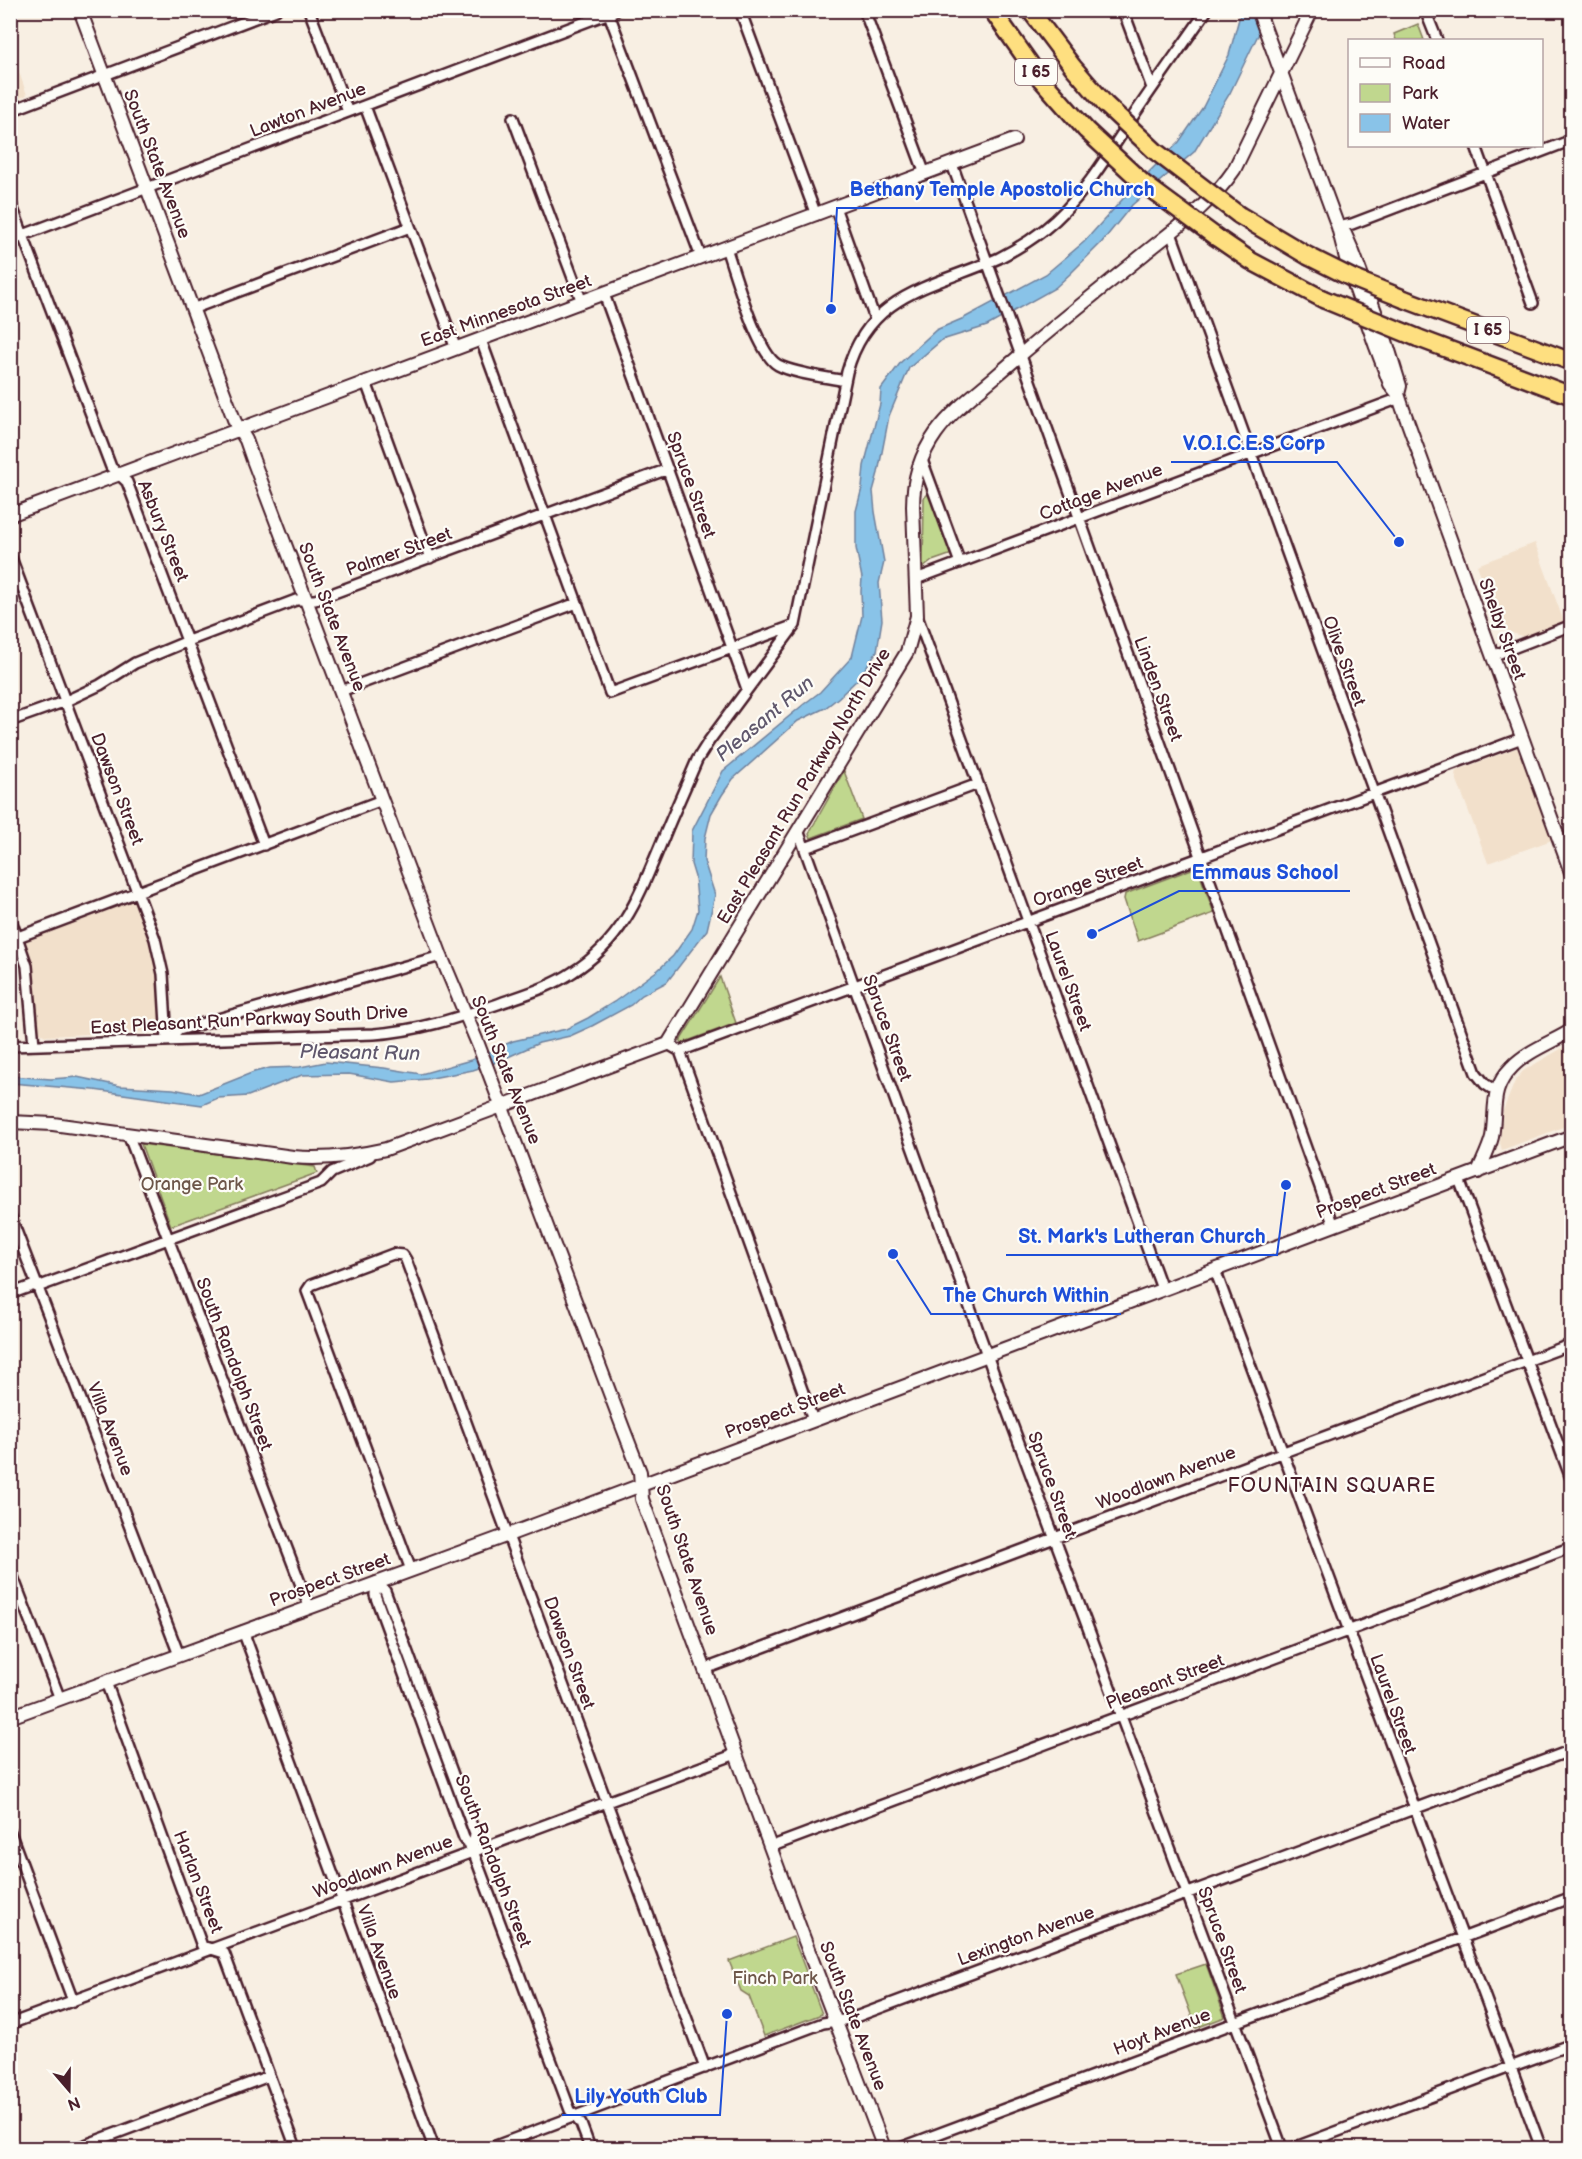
<svg xmlns="http://www.w3.org/2000/svg" width="1582" height="2159" font-family="'Balsamiq Sans',sans-serif">
	<style>
		.built { fill: #f2e0cb }
		.green { fill: #c0d78e; stroke: #857b5c; stroke-width: 1.5 }
		.water { fill: #89c3e8; stroke: #70819c; stroke-width: 1.5 }
		.lines { fill: none; stroke-linecap: round; stroke-linejoin: round }
		.street-casing { stroke: #4a1f2b; stroke-width: 14 }
		.secondary-casing { stroke: #4a1f2b; stroke-width: 16 }
		.highway-casing { stroke: #4a1f2b; stroke-width: 21 }
		.street { stroke: #fdfcf7; stroke-width: 9 }
		.secondary { stroke: #fdfcf7; stroke-width: 12 }
		.highway { stroke: #fedf80; stroke-width: 16 }
		.highway-bridge-casing { stroke: #4a1f2b; stroke-width: 21; stroke-linecap: butt }
		.highway-bridge { stroke: #fedf80; stroke-width: 16 }
		.labels { text-anchor: middle; dominant-baseline: central; stroke-width: 4.5; stroke-linejoin: round; paint-order: stroke }
		.shield { fill: #fdfcf7; stroke: #806168; stroke-width: 1.5 }
		.shield-label { font-size: 16px; font-weight: bold; fill: #4a1f2b }
		.street-label { font-size: 18px; fill: #4a1f2b; stroke: #fdfcf7 }
		.park-label { font-size: 18px; fill: #6d5649; stroke: #fdfcf7 }
		.water-label { font-size: 20px; font-style: italic; fill: #60586d; stroke: #fdfcf7 }
		.neighbourhood-label { font-size: 20px; letter-spacing: 1.5px; fill: #4a1f2b; stroke: #fdfcf7 }
		.leader { fill: none; stroke: #1d4ed8; stroke-width: 2 }
		.callout-dot { fill: #1d4ed8; stroke: #fdfcf7; stroke-width: 2 }
		.callout-label { font-size: 20px; text-anchor: middle; font-weight: bold; fill: #1d4ed8; stroke: #fdfcf7; stroke-width: 4.5; stroke-linejoin: round; paint-order: stroke }
	</style>
	<rect width="100%" height="100%" fill="#f8efe3"/>
	<filter id="ink" filterUnits="userSpaceOnUse"><feTurbulence type="fractalNoise" baseFrequency=".0167" numOctaves="2"/><feDisplacementMap in="SourceGraphic" scale="12" xChannelSelector="R" yChannelSelector="G"/><feConvolveMatrix kernelMatrix="1 2 1 2 8 2 1 2 1" color-interpolation-filters="sRGB"/></filter>
	<g filter="url(#ink)">
		<path class="built" d="M11,49L27,95L11,102H10Z
			M1535,543L1564,622L1524,637L1501,629L1477,565Z
			M1519,747L1552,840L1488,863L1455,775L1456,771Z
			M135,900L156,952L161,1027L156,1031L46,1036L40,1033L37,1028L35,978L25,941Z
			M1571,1043V1124L1502,1150L1500,1143L1503,1111L1515,1081L1523,1071Z"/>
		<path class="green" d="M1418,24L1424,40H1396L1394,34Z
			M929,493L931,494L952,554L932,561L923,568L924,498Z
			M844,771L862,819L811,838L809,833Z
			M1197,867L1214,913L1138,941L1124,899L1125,894Z
			M720,977L736,1023L682,1043L680,1041Z
			M141,1144L315,1167L317,1173L171,1226Z
			M793,1937L822,2014L764,2036L749,1996L741,1991L729,1961Z
			M1206,1964L1225,2017L1196,2028L1176,1974Z"/>
		<path class="water" d="M1244,11H1274L1257,37L1230,93L1194,152L1132,205L1102,242L1070,274L1055,288L987,326L942,340L909,368L889,416L878,473L873,491L875,512L884,562L879,583L882,620L877,651L858,679L838,698L825,708L798,721L733,779L722,795L711,814L705,838L704,861L715,895L707,930L667,982L642,995L631,1005L592,1026L570,1036L539,1043L497,1062L473,1070L427,1079L394,1082L349,1074L302,1075L248,1096L218,1098L202,1105L94,1090L11,1083V1076L51,1079L77,1077L120,1086L173,1089L199,1094L254,1072L270,1068L300,1067L326,1062L384,1068L421,1074L471,1060L513,1041L566,1029L588,1018L614,1002L658,970L673,956L692,929L698,910L695,877L691,864L692,831L723,771L804,704L820,692L852,657L862,616L861,591L862,578L856,548V511L862,488L864,466L880,404L881,389L901,362L936,330L964,318L1046,274L1084,242L1130,191L1179,142L1203,107L1229,55L1240,15Z"/>
		<g class="lines">
			<defs>
				<path id="street" d="M309,10L348,112
					M740,10L816,215
					M864,10L925,174
					M1123,10L1152,88
					M1425,10L1437,40
					M609,14L701,257
					M365,106L456,349
					M10,111L276,10
					M513,118L582,302
					M1476,146L1533,303
					M952,164L1334,1226
					M10,201L111,467L127,482L264,845
					M835,207L875,319
					M1338,227L1352,224L1572,140
					M1171,233L1476,1073L1485,1084L1497,1092
					M10,240L617,10
					M726,248C735,273 757,354 778,365C795,374 826,377 845,381
					M604,294L747,689
					M192,309L410,227
					M481,340L610,693L795,625
					M366,382L430,558
					M922,460L960,563
					M10,555L155,939L163,974L167,1041
					M916,579L1400,398
					M917,616L1162,1289
					M1492,656L1572,625
					M341,691L577,603
					M10,721L66,701L100,685L135,663L188,641L296,600H315L668,469
					M798,830L1009,1416L1282,2148
					M805,848L978,784
					M10,917L27,966L34,1045
					M18,937L382,800
					M167,1041L179,1030L441,956
					M668,1044L680,1051L1522,738
					M10,1046L374,1034C417,1031 457,1018 498,1004C523,995 551,987 573,972C625,939 640,893 663,839C674,812 686,786 697,760L709,741L795,625L847,372C869,292 934,287 999,258C1015,250 1031,240 1045,229C1081,201 1109,153 1134,115C1158,79 1183,45 1207,10
					M680,1051L813,1420
					M128,1134L309,1606
					M1459,1179L1572,1481
					M10,1215L179,1655
					M1215,1270L1541,2148
					M10,1294L32,1286L43,1285L321,1183L332,1172L370,1156
					M10,1569L60,1699
					M411,1570L307,1291L311,1285L393,1254L403,1255L406,1260L705,2068
					M376,1582L375,1595L464,1838L473,1851L570,2110L581,2124L590,2148
					M376,1582L385,1591L475,1834L473,1851
					M243,1631L434,2148
					M705,1669L1572,1344
					M106,1682L202,1946L224,1953L296,2148
					M10,1832L73,2001
					M770,1847L1572,1547
					M10,2024L736,1754
					M77,2148L269,2076
					M490,2148L823,2023L850,2019L1572,1750
					M900,2148L1572,1897
					M1293,2148L1572,2044"/>
				<path id="secondary" d="M80,10L235,422L246,440L253,460L441,956L478,1044L623,1428L640,1472L642,1499L803,1936L884,2148
					M1258,10L1338,227L1349,270L1376,347L1390,384L1398,394
					M1338,227L1345,234L1353,252L1386,341L1400,386L1398,394L1403,409L1572,875
					M10,515L1014,140
					M10,1122L53,1124L293,1157C326,1160 355,1156 386,1149L668,1044L907,652L917,616L913,506C913,480 921,454 936,433C952,411 975,394 996,376C1044,334 1095,294 1144,254C1176,228 1211,204 1234,170L1312,10
					M1478,1172C1483,1160 1489,1149 1492,1137C1497,1110 1489,1090 1512,1067C1527,1051 1553,1042 1572,1030
					M10,1717L508,1535L1572,1136"/>
				<path id="highway" d="M992,10L1040,78L1086,130
					M1030,10L1073,67L1105,104
					M1239,215L1308,256
					M1216,237L1251,261L1323,299
					M1404,299L1572,362
					M1418,338L1572,396"/>
			</defs>
			<use href="#street" class="street-casing"/>
			<use href="#secondary" class="secondary-casing"/>
			<use href="#highway" class="highway-casing"/>
			<use href="#street" class="street"/>
			<use href="#secondary" class="secondary"/>
			<use href="#highway" class="highway"/>
			<defs>
				<path id="highway-bridge" d="M1105,104L1155,151L1239,215
					M1086,130L1144,184L1216,237
					M1308,256L1352,278L1404,299
					M1323,299L1418,338"/>
			</defs>
			<use href="#highway-bridge" class="highway-bridge-casing"/>
			<use href="#highway-bridge" class="highway-bridge"/>
		</g>
	</g>
	<g class="labels">
		<g class="shield">
			<rect x="1015" y="59" width="42" height="26" rx="4.5"/>
			<rect x="1467" y="317" width="42" height="26" rx="4.5"/>
		</g>
		<g class="shield-label">
			<text x="1036" y="72">I 65</text>
			<text x="1488" y="330">I 65</text>
		</g>
		<g class="street-label">
			<text transform="translate(308 110) rotate(-21)">Lawton Avenue</text>
			<text transform="translate(157 164) rotate(69)">South State Avenue</text>
			<text transform="translate(506 311) rotate(-20)">East Minnesota Street</text>
			<text transform="translate(691 485) rotate(70)">Spruce Street</text>
			<text transform="translate(1101 492) rotate(-21)">Cottage Avenue</text>
			<text transform="translate(163 531) rotate(68)">Asbury Street</text>
			<text transform="translate(399 552) rotate(-20)">Palmer Street</text>
			<text transform="translate(332 617) rotate(69)">South State Avenue</text>
			<text transform="translate(1502 629) rotate(70)">Shelby Street</text>
			<text transform="translate(1344 661) rotate(70)">Olive Street</text>
			<text transform="translate(1158 689) rotate(70)">Linden Street</text>
			<text transform="translate(804 786) rotate(-59)">East Pleasant Run Parkway North Drive</text>
			<text transform="translate(117 789) rotate(69)">Dawson Street</text>
			<text transform="translate(1088 882) rotate(-20)">Orange Street</text>
			<text transform="translate(1068 981) rotate(70)">Laurel Street</text>
			<text transform="translate(249 1020) rotate(-3)">East Pleasant Run Parkway South Drive</text>
			<text transform="translate(887 1028) rotate(70)">Spruce Street</text>
			<text transform="translate(506 1070) rotate(68)">South State Avenue</text>
			<text transform="translate(1376 1191) rotate(-21)">Prospect Street</text>
			<text transform="translate(234 1364) rotate(69)">South Randolph Street</text>
			<text transform="translate(785 1411) rotate(-21)">Prospect Street</text>
			<text transform="translate(110 1429) rotate(69)">Villa Avenue</text>
			<text transform="translate(1166 1478) rotate(-21)">Woodlawn Avenue</text>
			<text transform="translate(1052 1485) rotate(70)">Spruce Street</text>
			<text transform="translate(687 1560) rotate(71)">South State Avenue</text>
			<text transform="translate(330 1580) rotate(-20)">Prospect Street</text>
			<text transform="translate(569 1653) rotate(70)">Dawson Street</text>
			<text transform="translate(1165 1682) rotate(-21)">Pleasant Street</text>
			<text transform="translate(1393 1704) rotate(70)">Laurel Street</text>
			<text transform="translate(493 1861) rotate(69)">South Randolph Street</text>
			<text transform="translate(383 1867) rotate(-21)">Woodlawn Avenue</text>
			<text transform="translate(198 1882) rotate(69)">Harlan Street</text>
			<text transform="translate(1026 1936) rotate(-20)">Lexington Avenue</text>
			<text transform="translate(1222 1940) rotate(70)">Spruce Street</text>
			<text transform="translate(379 1952) rotate(70)">Villa Avenue</text>
			<text transform="translate(853 2016) rotate(69)">South State Avenue</text>
			<text transform="translate(1162 2032) rotate(-21)">Hoyt Avenue</text>
		</g>
		<g class="park-label">
			<text x="192" y="1184">Orange Park</text>
			<text x="775" y="1978">Finch Park</text>
		</g>
		<g class="water-label">
			<text transform="translate(765 719) rotate(-40)">Pleasant Run</text>
			<text transform="translate(360 1053) rotate(1)">Pleasant Run</text>
		</g>
		<g class="neighbourhood-label">
			<text x="1332" y="1486">FOUNTAIN SQUARE</text>
		</g>
	</g>
	<path class="leader" d="M831 309L837 208H1167M1399 542L1337 462H1171M1092 934L1179 891H1350M1286 1185L1277 1255H1006M893 1254L931 1314H1121M727 2014L720 2115H562"/>
	<g class="callout-dot">
		<circle cx="831" cy="309" r="6"/>
		<circle cx="1399" cy="542" r="6"/>
		<circle cx="1092" cy="934" r="6"/>
		<circle cx="1286" cy="1185" r="6"/>
		<circle cx="893" cy="1254" r="6"/>
		<circle cx="727" cy="2014" r="6"/>
	</g>
	<g class="callout-label">
		<text x="1002" y="196">Bethany Temple Apostolic Church</text>
		<text x="1254" y="450">V.O.I.C.E.S Corp</text>
		<text x="1265" y="879">Emmaus School</text>
		<text x="1142" y="1243">St. Mark's Lutheran Church</text>
		<text x="1026" y="1302">The Church Within</text>
		<text x="641" y="2103">Lily Youth Club</text>
	</g>
	<rect width="1582" height="2159" fill="none" stroke="#fdfcf7" stroke-width="36"/>
	<rect x="18" y="18" width="1546" height="2123" fill="none" stroke="#4a1f2b" stroke-width="2" filter="url(#ink)"/>
	<rect x="1348" y="39" width="195" height="108" fill="#fdfcf7" stroke="#b5a4a5" stroke-width="1.5"/>
	<rect x="1360" y="58" width="30" height="9" fill="#fdfcf7" stroke="#b5a4a5" stroke-width="1.5"/>
	<text x="1402" y="69" font-size="18" fill="#4a1f2b">Road</text>
	<rect x="1360" y="84" width="30" height="18" fill="#c0d78e" stroke="#b5a4a5" stroke-width="1.5"/>
	<text x="1402" y="99" font-size="18" fill="#4a1f2b">Park</text>
	<rect x="1360" y="114" width="30" height="18" fill="#89c3e8" stroke="#b5a4a5" stroke-width="1.5"/>
	<text x="1402" y="129" font-size="18" fill="#4a1f2b">Water</text>
	<g transform="translate(69 2090) rotate(160)" stroke="#fdfcf7" stroke-width="4.5" paint-order="stroke">
	<path d="M0-4.5L10 22L0 15L-10 22Z" fill="#4a1f2b"/>
	<text y="-9" font-size="16" font-weight="bold" text-anchor="middle" fill="#4a1f2b">N</text>
	</g>
</svg>
